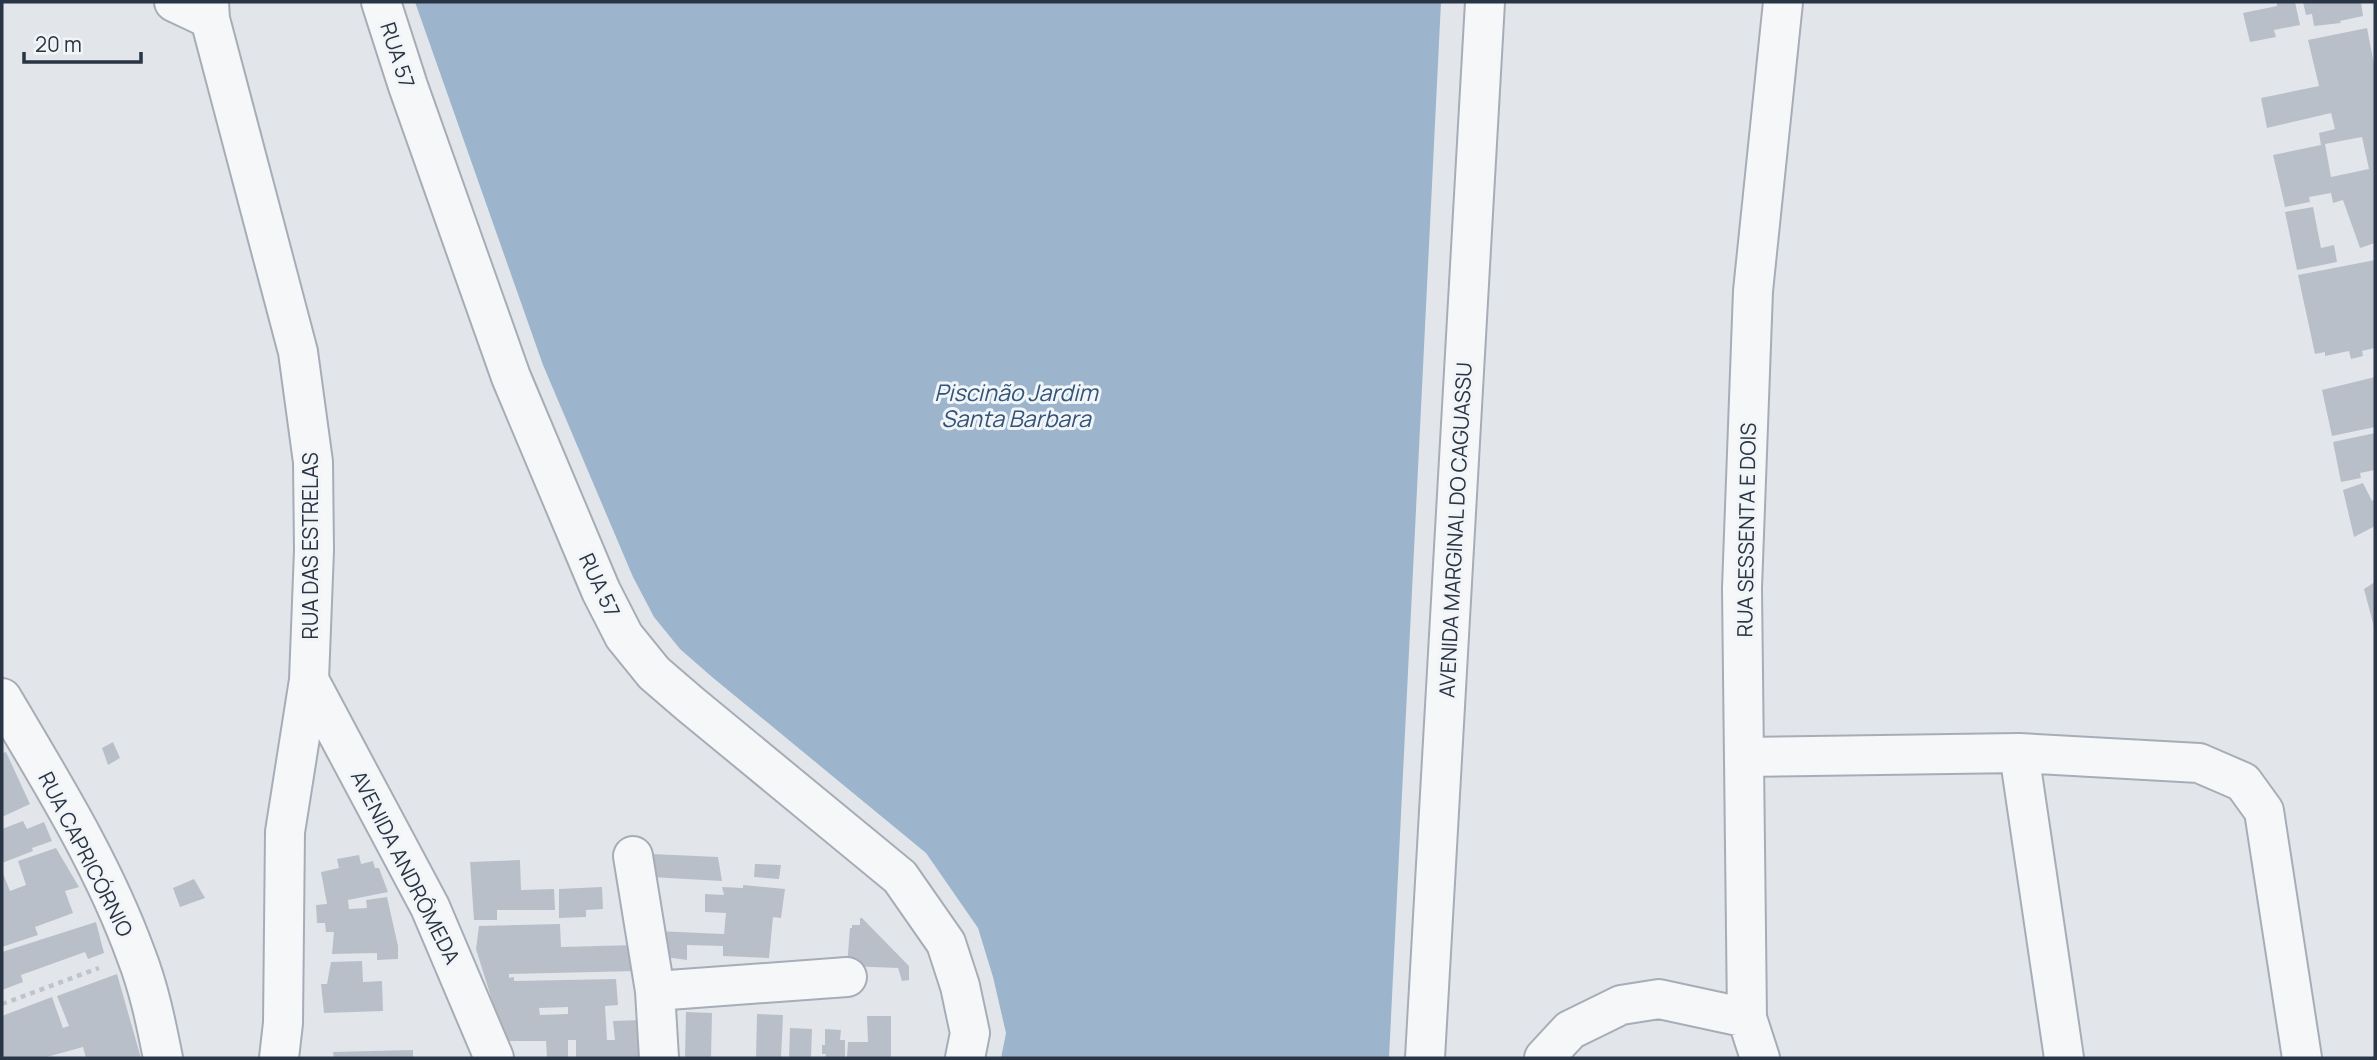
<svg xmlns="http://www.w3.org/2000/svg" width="2377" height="1060" font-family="Manrope,sans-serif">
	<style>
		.water { fill: #9cb5cc }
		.building { fill: #b9bfc9; fill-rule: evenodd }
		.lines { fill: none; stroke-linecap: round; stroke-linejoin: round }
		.minor-casing { stroke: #a7adb6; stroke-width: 42 }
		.path { stroke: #c0c4ca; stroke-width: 4.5; stroke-dasharray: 5 5; stroke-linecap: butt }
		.minor { stroke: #f5f7f9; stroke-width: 38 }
		.labels { text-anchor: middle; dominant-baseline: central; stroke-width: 6; stroke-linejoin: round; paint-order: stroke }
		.street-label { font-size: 21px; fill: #293444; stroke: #f2f5f8 }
		.water-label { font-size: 23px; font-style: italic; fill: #325479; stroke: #f2f5f8 }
	</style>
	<rect width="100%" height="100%" fill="#e2e6eb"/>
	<path class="water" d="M415,2H1441L1389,1058H1001L1006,1033L993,977L978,928L926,853L712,677L680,649L654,617L633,577L543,365Z"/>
	<path class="building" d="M2277,2H2295L2300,25L2274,30L2276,37L2250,42L2243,13L2277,6Z
		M2303,2H2361L2363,16L2340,21L2341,23L2314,26L2312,14L2306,15Z
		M2367,28L2375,69V243L2360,248L2343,200L2333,203L2331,193L2309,197L2310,202L2285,207L2273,155L2321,145L2319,133L2335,129L2331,113L2267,128L2261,98L2319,86L2308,40ZM2362,137L2369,169L2331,177L2325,144Z
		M2313,207L2321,248L2334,245L2337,262L2297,270L2285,212Z
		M2375,260V348L2362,351L2363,356L2351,359L2349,351L2325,356V352L2315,354L2298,275Z
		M2375,377V427L2332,436L2322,390Z
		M2375,433V470L2360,473L2361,478L2341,482L2333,442Z
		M2363,483L2372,501L2375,499V526L2354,537L2343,490Z
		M2375,582V627H2374L2364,589Z
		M113,742L120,758L108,765L102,748Z
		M6,752L30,804L2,817V753Z
		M23,821L27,829L44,822L52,841L32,848L33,851L2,863V829Z
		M56,848L79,887L65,891L73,913L35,927L38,935L2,947V871L10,891L26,885L18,861Z
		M652,854L718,857L722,881L651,877Z
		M359,855L361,864L373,861L375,868H379L388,892L348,900L349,909L367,908L366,900L387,897L398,946V959L377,960V953L332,954L334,932H326L325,923H317L316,905L327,904L321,872L339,868L337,859Z
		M520,860L521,890L554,889L555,910H497V920H474L470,862Z
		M755,864L781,865L779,879L754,877Z
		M194,879L205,898L180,907L173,888Z
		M743,885L785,889L781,918L773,917L769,958L723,956V946L687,945V960L658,956L656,931L724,934L726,913L705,912V894L724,895L722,887L743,888Z
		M602,887L603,909L586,910V917L559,918V889Z
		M860,918H862L909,966V980L902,981L898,968L847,966L850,928H852V925H860Z
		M96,922L104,953L88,959L85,952L21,975L23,982L2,990V952Z
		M560,924L561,947L635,945L637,971L509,974V978L514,977V981L616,979L618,1005L605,1006L607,1040H615L613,1021L642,1020L645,1058H576V1040H568V1058H547L546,1041H508L495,1010L476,949L479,926ZM568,1007V1014L540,1015L539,1008Z
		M362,961L363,982L382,981L383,1011L324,1013L321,984H327L331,962Z
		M117,974L141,1058H86L83,1047L43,1058H2V1016L52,997L63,1028L69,1026L57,996Z
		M686,1012L712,1013L711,1058H685Z
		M757,1014L783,1015L781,1058H756Z
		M867,1016H891V1058H847L848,1042H868Z
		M790,1028L812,1029L811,1058H789Z
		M825,1029L841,1030L840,1040H845V1058H825L826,1054H822V1045H825Z
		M413,1050V1058H334L333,1052Z"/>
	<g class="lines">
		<defs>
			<path id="minor" d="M174,2L210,19
				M209,2L210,19L298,352L313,462L314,550L309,680L285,832L283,1023L279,1058
				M381,2L408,86L511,377L601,591L624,636L654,673L690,704L900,877L946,943L960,986L970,1033L965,1058
				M309,680L430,907L494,1058
				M2,698C51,781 103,864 136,955C149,988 156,1023 163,1058
				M2019,753L2199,763L2243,782L2264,811L2302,1058
				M1744,757L2019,753L2064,1058
				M633,856L655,991L659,1058
				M655,991L847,977
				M1425,1058L1485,2
				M1544,1058L1570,1030L1621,1005L1659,999L1747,1018
				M1760,1058L1747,1018L1742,588L1753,291L1783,2"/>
		</defs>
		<use href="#minor" class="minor-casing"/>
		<path class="path" d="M2,1004L99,968"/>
		<use href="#minor" class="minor"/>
	</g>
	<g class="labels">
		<g class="street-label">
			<text transform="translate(398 55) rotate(72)">RUA 57</text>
			<text transform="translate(1455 530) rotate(-87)">AVENIDA MARGINAL DO CAGUASSU</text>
			<text transform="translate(1746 530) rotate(-89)">RUA SESSENTA E DOIS</text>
			<text transform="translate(310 546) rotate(-90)">RUA DAS ESTRELAS</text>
			<text transform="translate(600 585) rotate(65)">RUA 57</text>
			<text transform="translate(86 854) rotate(63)">RUA CAPRICÓRNIO</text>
			<text transform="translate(406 867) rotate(63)">AVENIDA ANDRÔMEDA</text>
		</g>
		<g class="water-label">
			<text x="1016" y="392">Piscinão Jardim<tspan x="1016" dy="26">Santa Barbara</tspan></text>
		</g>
	</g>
	<rect width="2377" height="1060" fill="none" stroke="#293444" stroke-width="7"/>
	<path d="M24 52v10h117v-10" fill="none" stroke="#293444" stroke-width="3.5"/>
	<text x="35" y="52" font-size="21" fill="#293444" stroke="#f2f5f8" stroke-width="5" paint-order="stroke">20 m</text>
</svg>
